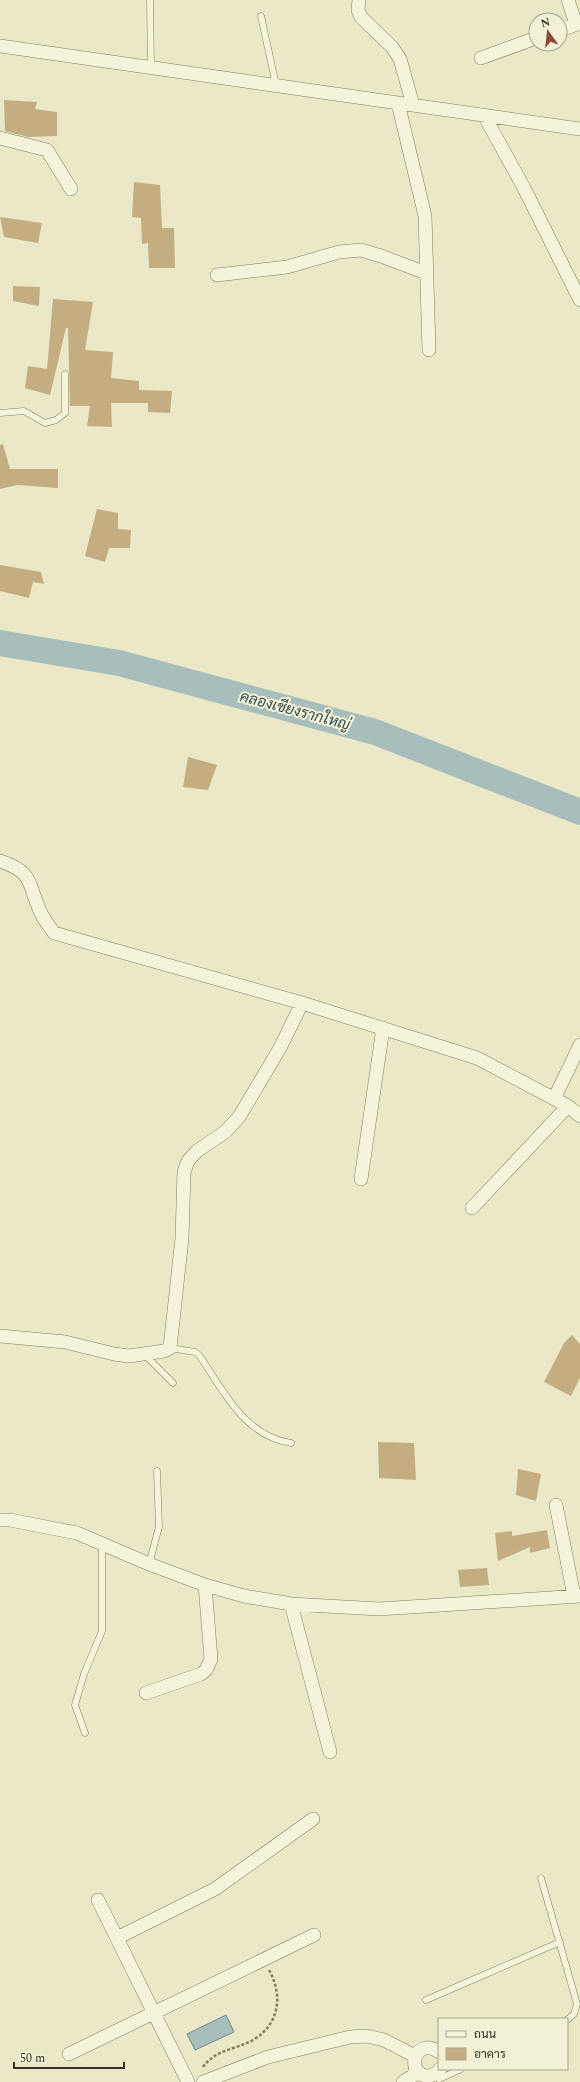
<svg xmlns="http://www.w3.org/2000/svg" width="580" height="2082" font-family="Spectral,Sarabun,serif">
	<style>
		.water { fill: #a8bebd; stroke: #6f8b8c }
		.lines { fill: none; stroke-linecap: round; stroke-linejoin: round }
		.river { stroke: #a8bebd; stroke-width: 26 }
		.building { fill: #c4ae81 }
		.lane-casing { stroke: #847c5e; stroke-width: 7 }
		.street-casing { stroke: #847c5e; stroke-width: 14 }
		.path { stroke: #847c5e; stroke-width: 2.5; stroke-dasharray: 3 2; stroke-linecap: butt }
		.lane { stroke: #f5f4da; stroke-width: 6 }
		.street { stroke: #f5f4da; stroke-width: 13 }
		.labels { text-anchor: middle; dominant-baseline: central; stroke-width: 4; stroke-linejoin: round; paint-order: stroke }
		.water-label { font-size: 15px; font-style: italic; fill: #314d54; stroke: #f2f1d6 }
	</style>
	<rect width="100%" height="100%" fill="#eae8c7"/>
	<path class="water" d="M226,2015L234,2032L195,2050L187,2034Z"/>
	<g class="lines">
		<path class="river" d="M0,643L119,663L375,732L580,812"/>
	</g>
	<path class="building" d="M4,100L37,102L35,109L57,112V136L28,137L5,131Z
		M134,182L160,185L162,228H174L175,268H149L148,243L142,244L141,218L132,217Z
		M0,217L42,223L38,243L4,237Z
		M13,286L40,287L39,306L13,301Z
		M53,299L93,302L85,350L113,352L111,378L139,381V390L172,391L170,413L148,412V403H111L112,427L87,426L90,406H70L68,328H66L50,395L25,388L28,366L47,369Z
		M3,444L10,469H58V488L17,485L0,489V445Z
		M97,509L118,513V529L131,530L130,548H109L105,562L85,556Z
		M0,565L41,572L44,584L33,582L29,598L0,591Z
		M188,757L217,765L208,790L183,787Z
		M572,1335L580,1344V1378L571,1396L544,1382L564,1343Z
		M378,1442L414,1443L416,1480L379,1478Z
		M518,1469L541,1474L536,1501L516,1495Z
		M547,1530L550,1548L530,1553V1547L498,1561L495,1533L512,1531V1536Z
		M487,1568L489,1585L460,1587L458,1570Z"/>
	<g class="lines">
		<defs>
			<path id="lane" d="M150,0L151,68
				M261,16L276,85
				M0,413L24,411L45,423L56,420L65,413V374
				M170,1348L195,1352L199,1355C224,1391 244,1436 291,1443
				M145,1355L173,1383
				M149,1564L159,1527L157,1471
				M85,1733L75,1705L84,1674L102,1631V1544
				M541,1878L577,2004L574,2014L567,2020
				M426,2000L560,1942
				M439,2079L461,2069"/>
			<path id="street" d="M359,0L358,10L361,17L392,47L400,59L413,105
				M568,0L576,24
				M560,30L580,23
				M0,46L580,129
				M481,58L536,38
				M398,103L425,216L429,350
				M485,117L524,188L580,300
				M0,138L47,150L71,189
				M217,275L287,267L339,252L361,250L381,256L426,273
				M0,861C37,873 27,887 42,915C45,921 50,927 54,933L302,1003L477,1058L568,1106L580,1116
				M554,1099L580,1045
				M361,1179L383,1028
				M472,1208L568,1106
				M0,1336L65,1342L114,1354L129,1356L164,1351L170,1348L182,1238L184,1172L188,1161L197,1151L225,1132L239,1117L280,1048L302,1003
				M556,1505L574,1596
				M0,1520H10L77,1533L149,1564L205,1585L244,1596L291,1604L379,1609L580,1596
				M291,1604L330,1752
				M146,1693L201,1674L206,1670L211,1659L205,1585
				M98,1900L188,2082
				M117,1938L215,1889L313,1819
				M439,2052C416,2035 404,2074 427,2076C433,2076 437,2073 440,2069
				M69,2054L314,1935
				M203,2082L268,2057L350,2037L367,2036L384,2040L415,2056
				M403,2082L419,2072"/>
		</defs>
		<use href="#lane" class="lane-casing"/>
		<use href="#street" class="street-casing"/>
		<path class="path" d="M203,2067C216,2049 235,2050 253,2040C280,2024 283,1995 269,1970"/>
		<use href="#lane" class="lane"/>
		<use href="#street" class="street"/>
	</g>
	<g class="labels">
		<g class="water-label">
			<text transform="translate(295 711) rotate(15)">คลองเชียงรากใหญ่</text>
		</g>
	</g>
	<rect x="438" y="2018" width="130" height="52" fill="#f2f1d6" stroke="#a7a48d"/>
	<rect x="446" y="2031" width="20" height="6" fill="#f5f4da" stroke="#a7a48d"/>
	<text x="474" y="2038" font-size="12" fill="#363020">ถนน</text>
	<rect x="446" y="2048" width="20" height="12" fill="#c4ae81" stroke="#a7a48d"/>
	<text x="474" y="2058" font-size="12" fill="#363020">อาคาร</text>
	<g transform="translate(548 32) rotate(345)"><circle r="19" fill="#f2f1d6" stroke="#a7a48d"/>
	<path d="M0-3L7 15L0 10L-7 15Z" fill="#8c4a35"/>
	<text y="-6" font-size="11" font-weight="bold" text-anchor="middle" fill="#363020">N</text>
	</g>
	<path d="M14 2062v6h110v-6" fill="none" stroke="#363020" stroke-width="2"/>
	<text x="20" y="2062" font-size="12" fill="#363020" stroke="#f2f1d6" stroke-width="3" paint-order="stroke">50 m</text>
</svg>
